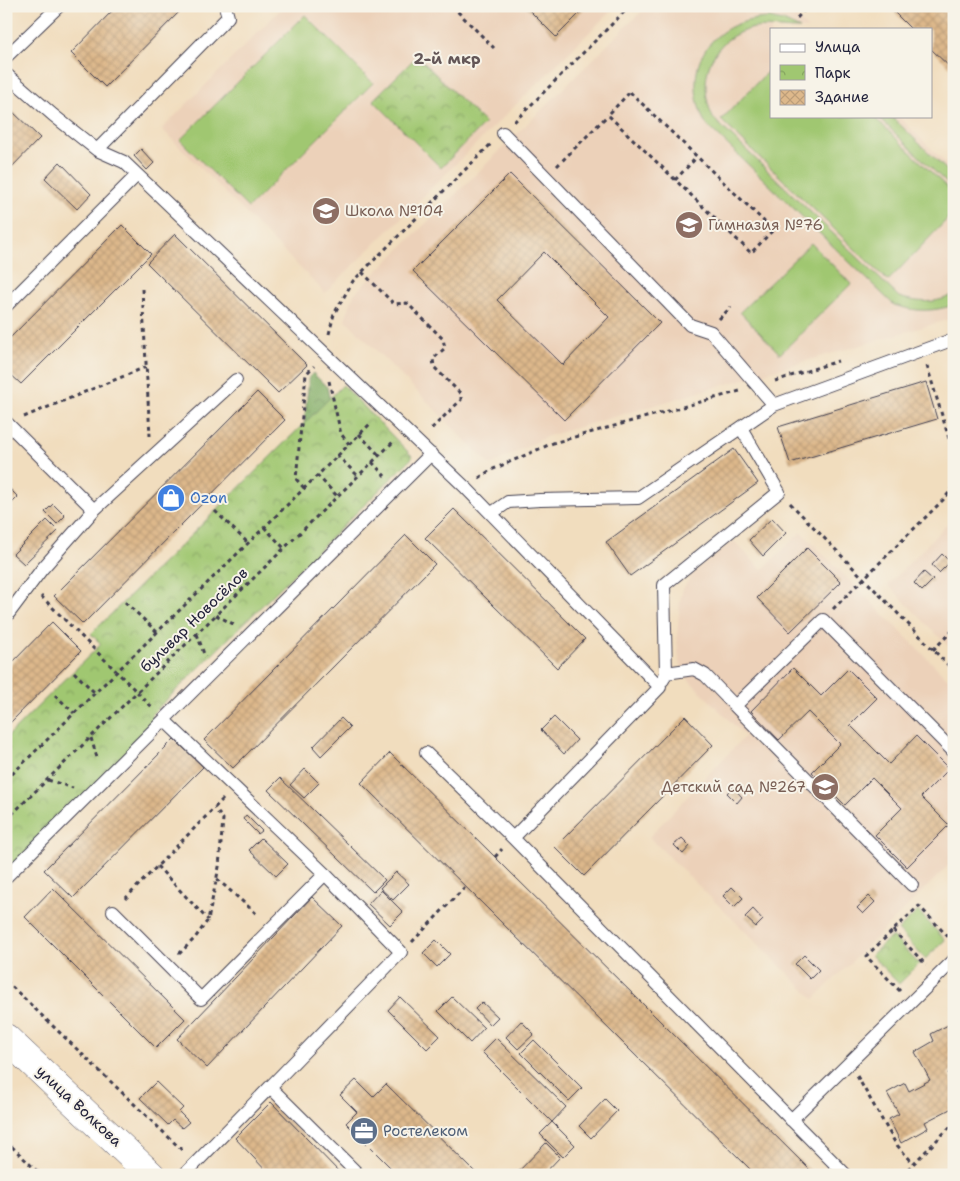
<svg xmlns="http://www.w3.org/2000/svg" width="960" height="1181" font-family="'Shantell Sans',sans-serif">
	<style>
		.built { fill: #ecd1b9 }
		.forest { fill: url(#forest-crowns); stroke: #51674f }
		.park { fill: url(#park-crowns); stroke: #617456 }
		.pitch { fill: #a0c771; stroke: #617456 }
		.building { fill: url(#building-cross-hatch); fill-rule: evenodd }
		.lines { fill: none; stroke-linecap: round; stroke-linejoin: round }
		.lane-casing { stroke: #413e4f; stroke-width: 14 }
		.secondary-casing { stroke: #413e4f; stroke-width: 29 }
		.path { stroke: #413e4f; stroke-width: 3; stroke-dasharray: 4 4; stroke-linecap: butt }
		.lane { stroke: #fff; stroke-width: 12 }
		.secondary { stroke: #fff; stroke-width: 28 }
		.labels { text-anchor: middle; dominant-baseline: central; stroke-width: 4; stroke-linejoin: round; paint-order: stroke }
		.education-label { font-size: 15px; fill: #785e54; stroke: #f7f3e8; text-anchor: start }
		.shop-label { font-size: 15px; fill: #366cbe; stroke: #f7f3e8; text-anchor: start }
		.street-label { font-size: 15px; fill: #22223b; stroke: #f7f3e8 }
		.service-label { font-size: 15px; fill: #4e5e75; stroke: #f7f3e8; text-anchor: start }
		.neighbourhood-label { font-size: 16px; font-weight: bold; fill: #635657; stroke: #f7f3e8 }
	</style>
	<defs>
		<pattern id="forest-crowns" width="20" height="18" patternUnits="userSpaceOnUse" patternTransform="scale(1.25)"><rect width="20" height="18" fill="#80ac63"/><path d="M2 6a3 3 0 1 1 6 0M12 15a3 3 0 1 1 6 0" fill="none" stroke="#688c53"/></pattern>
		<pattern id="park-crowns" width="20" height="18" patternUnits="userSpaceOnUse" patternTransform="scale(1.25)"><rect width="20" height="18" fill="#a0c771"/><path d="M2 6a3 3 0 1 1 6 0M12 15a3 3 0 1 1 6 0" fill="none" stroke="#82a15e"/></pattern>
		<pattern id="building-cross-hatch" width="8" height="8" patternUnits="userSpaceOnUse" patternTransform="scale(1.25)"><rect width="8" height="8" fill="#ddb88b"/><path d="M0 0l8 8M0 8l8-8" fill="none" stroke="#bd9e79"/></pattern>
	</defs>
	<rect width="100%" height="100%" fill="#f7f3e8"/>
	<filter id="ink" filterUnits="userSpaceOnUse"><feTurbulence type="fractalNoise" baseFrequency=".02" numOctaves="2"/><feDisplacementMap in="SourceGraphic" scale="10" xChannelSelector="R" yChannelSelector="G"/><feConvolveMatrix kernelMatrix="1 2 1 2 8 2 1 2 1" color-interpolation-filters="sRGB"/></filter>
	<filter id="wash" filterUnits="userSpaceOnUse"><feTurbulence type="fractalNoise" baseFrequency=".0096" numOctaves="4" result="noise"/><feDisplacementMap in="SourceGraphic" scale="20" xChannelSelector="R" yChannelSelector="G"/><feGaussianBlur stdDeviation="1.12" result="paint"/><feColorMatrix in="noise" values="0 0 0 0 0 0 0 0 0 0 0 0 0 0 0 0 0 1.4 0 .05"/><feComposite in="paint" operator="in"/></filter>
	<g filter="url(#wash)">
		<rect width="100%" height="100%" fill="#f1ddbe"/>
		<path class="built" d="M279,6H616L325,293L162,129L281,9Z
			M647,6H785L808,29H771V116H898L954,171V318L548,436L490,465L345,319L354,294Z
			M954,517V652L888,585Z
			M801,532L954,685V860L814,999L649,837L745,736L688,679L679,661L677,639L680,600L683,589L692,574L734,541L762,570Z"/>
		<path class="forest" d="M313,373L327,387L336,428L299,473L309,377Z"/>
		<path class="park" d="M417,56L485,123L441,168L373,100Z
			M343,385L413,457L151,715L158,723L14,865L6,857V738L101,644L91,634Z
			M892,936L919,964L899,984L871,955Z"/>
		<path class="pitch" d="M305,15L373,83L248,208L180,140Z
			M769,18L783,21L800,29C785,29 768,26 754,28C710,37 696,80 713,118L899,297C918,303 937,304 954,294V305C932,312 916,312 894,305L705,123C680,69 708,20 769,18Z
			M771,68V116H873L954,194V212L888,281L721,120Z
			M877,116H891L954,177V190Z
			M811,243L851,284L780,354L740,312Z
			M918,911L945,940L925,959L898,930Z"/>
		<g id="blocks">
			<path class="building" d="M117,6H185L105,87L71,53Z
				M525,6H587L556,37Z
				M888,6H946L954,14V71L931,49V29H911Z
				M11,110L40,138L6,173V115Z
				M141,149L154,163L147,170L134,156Z
				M60,162L91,194L77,209L45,178Z
				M510,174L660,323L564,420L413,271ZM544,252L609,317L563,365L497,300Z
				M122,225L151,254L21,384L6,370V342Z
				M175,234L307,365L278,393L147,263Z
				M926,382L937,419L790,463L778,427Z
				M257,392L285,420L83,624L54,596Z
				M734,449L758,483L630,576L606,542Z
				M6,485L18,497L6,509Z
				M53,504L65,516L57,524L45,512Z
				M454,509L585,639L557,668L425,538Z
				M772,518L786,533L763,556L749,540Z
				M47,520L58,531L24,564L13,554Z
				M406,535L435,564L233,768L204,740Z
				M807,548L841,582L790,632L757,598Z
				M942,554L950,562L939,573L932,565Z
				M924,572L933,580L922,591L914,583Z
				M52,622L81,651L6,727V669Z
				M793,668L821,696L848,669L877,698L850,725L889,764L916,736L949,769L921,797L949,825L907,867L875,835L902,808L872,778L845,805L812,772L840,744L808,712L779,740L751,711Z
				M685,716L713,745L584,876L555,847Z
				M554,717L577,740L564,754L541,730Z
				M341,718L350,727L321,756L313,747Z
				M174,739L203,767L73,898L44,870Z
				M390,753L495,857L815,1175H756L361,783Z
				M305,769L319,783L304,798L290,785Z
				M280,778L385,880L373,892L268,790Z
				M733,787L742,797L737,803L727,793Z
				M246,815L262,831L258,834L243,819Z
				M261,838L288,864L276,876L249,850Z
				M682,838L690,846L683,854L674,845Z
				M396,872L409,884L393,900L380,888Z
				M732,887L743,898L734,907L723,896Z
				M53,888L185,1019L156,1048L25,917Z
				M381,890L403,912L390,925L368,904Z
				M869,896L875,902L863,914L857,908Z
				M312,897L342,926L207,1068L177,1039Z
				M753,909L763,920L756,927L745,917Z
				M436,940L450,954L437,967L423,953Z
				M804,955L819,970L810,979L795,964Z
				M400,997L440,1036L427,1049L388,1010Z
				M452,997L484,1028L470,1043L438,1011Z
				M482,1002L498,1017L490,1025L475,1009Z
				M521,1021L534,1034L518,1049L506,1037Z
				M950,1024L954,1031V1070L948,1073L954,1085V1107L925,1122L928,1128L901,1143L889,1119L899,1114L887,1093L905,1083L909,1091L930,1080L915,1052L934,1041L931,1034Z
				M496,1038L566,1107L552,1122L482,1052Z
				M534,1040L582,1088L569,1101L521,1053Z
				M356,1080L373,1097L386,1084L478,1175H398L346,1123L357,1112L340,1095Z
				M156,1082L183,1108L179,1112L189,1122L182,1128L173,1120L168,1125L140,1098Z
				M605,1099L617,1111L591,1138L579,1126Z
				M271,1102L342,1175H270L235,1138Z
				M552,1122L575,1145L563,1157L540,1134Z
				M546,1143L560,1157L543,1175H515Z"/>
		</g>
	</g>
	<g filter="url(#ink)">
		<use href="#blocks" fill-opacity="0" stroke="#413e4f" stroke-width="1"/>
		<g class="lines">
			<defs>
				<path id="lane" d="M6,57L59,6
					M6,74L53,115L97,150L124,162L466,488L660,687L513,838
					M503,133L690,325L711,332L774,405
					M97,150L228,17L225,6
					M6,306L137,175
					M6,422L94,510
					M492,513L508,502L540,500L638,498L774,405L954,339
					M6,617L42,569L94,510L236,380
					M666,673L694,669L705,675L735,706L823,620L954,752
					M663,680L666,673L664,585L779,492L741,428
					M735,706L912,885
					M164,720L325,874L401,952L270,1087
					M426,753L513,838L846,1175
					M6,877L431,454
					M113,911L201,999L325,874
					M791,1120L954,960
					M184,1175L270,1087L359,1175"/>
				<path id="secondary" d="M6,1038L151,1175"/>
			</defs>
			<use href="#lane" class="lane-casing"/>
			<use href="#secondary" class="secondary-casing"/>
			<path class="path" d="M452,6L494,48
				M797,18L808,6
				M630,92L773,230L751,253L608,115Z
				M514,122L630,6
				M557,166L608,115
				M675,180L697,157
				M362,272L394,304L407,303L443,339L445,348L433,359L434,367L461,394V400L429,431
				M142,289L150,436
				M719,319L731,307
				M329,334L334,314L353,281L492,143
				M927,366L954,455
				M329,381L341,434L349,444
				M775,381L838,361
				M24,417L146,367
				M359,434L379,455
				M337,455L358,476
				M372,462L385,476
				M317,475L337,496
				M479,478L489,471L553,443L740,391
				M304,488L296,479L306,374L314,366
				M790,503L954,671
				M215,511L248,543
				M264,527L284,548
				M41,596L153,708
				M125,602L157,632
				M833,609L943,500L954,487
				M216,615L237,626
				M197,634L205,657
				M933,650L954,629
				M74,672L95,693
				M55,695L74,713
				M91,738L98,761
				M6,780L372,422
				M48,780L73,788
				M6,820L394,441
				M495,857L502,849
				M157,866L208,920
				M217,879L259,916
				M125,899L224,798
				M893,930L926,965
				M412,942L465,887
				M179,954L195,938L208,920L219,867L223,819L214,808
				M6,981L184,1152
				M900,991L866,956L919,906L954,943
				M857,1076L896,1144L913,1163
				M6,1141L41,1175
				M905,1173L939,1175
				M902,1175L954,1123"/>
			<use href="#lane" class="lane"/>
			<use href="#secondary" class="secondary"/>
		</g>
	</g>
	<defs>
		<symbol id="school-disc" viewBox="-11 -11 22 22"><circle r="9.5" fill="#8d6e63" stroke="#f7f3e8"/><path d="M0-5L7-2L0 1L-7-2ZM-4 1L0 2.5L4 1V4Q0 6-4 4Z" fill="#fff"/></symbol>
		<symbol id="shop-disc" viewBox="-11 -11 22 22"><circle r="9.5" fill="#3f7fe0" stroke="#f7f3e8"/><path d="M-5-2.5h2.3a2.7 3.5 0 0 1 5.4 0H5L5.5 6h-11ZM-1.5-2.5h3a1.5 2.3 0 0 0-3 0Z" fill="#fff"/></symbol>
		<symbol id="office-disc" viewBox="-11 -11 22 22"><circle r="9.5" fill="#5c6f8a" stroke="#f7f3e8"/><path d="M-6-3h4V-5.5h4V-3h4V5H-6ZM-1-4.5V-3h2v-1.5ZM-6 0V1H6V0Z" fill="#fff"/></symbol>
	</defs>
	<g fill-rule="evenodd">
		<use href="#school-disc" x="310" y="195" width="32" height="32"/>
		<use href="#school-disc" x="673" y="209" width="32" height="32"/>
		<use href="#shop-disc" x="155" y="482" width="32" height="32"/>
		<use href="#school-disc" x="809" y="771" width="32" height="32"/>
		<use href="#office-disc" x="348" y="1115" width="32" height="32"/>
	</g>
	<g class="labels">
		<g class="education-label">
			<text x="345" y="211">Школа №104</text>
			<text x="708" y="225">Гимназия №76</text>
			<text x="806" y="787" text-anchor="end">Детский сад №267</text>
		</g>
		<g class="shop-label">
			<text x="190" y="498">Ozon</text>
		</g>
		<g class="street-label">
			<text transform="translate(194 620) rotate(-44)">бульвар Новосёлов</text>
			<text transform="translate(79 1106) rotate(43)">улица Волкова</text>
		</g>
		<g class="service-label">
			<text x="383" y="1131">Ростелеком</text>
		</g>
		<g class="neighbourhood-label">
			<text x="447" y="58">2-й мкр</text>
		</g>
	</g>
	<rect width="960" height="1181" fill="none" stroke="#f7f3e8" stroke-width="25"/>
	<rect x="770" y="28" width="162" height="90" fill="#f7f3e8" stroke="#a29fa3"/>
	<rect x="780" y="44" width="25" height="8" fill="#ffffff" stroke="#a29fa3"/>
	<text x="815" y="52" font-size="15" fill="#22223b">Улица</text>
	<rect x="780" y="65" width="25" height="15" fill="url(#park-crowns)" stroke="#a29fa3"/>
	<text x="815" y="78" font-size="15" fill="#22223b">Парк</text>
	<rect x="780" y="90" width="25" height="15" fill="url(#building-cross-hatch)" stroke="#a29fa3"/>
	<text x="815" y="102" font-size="15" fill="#22223b">Здание</text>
</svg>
